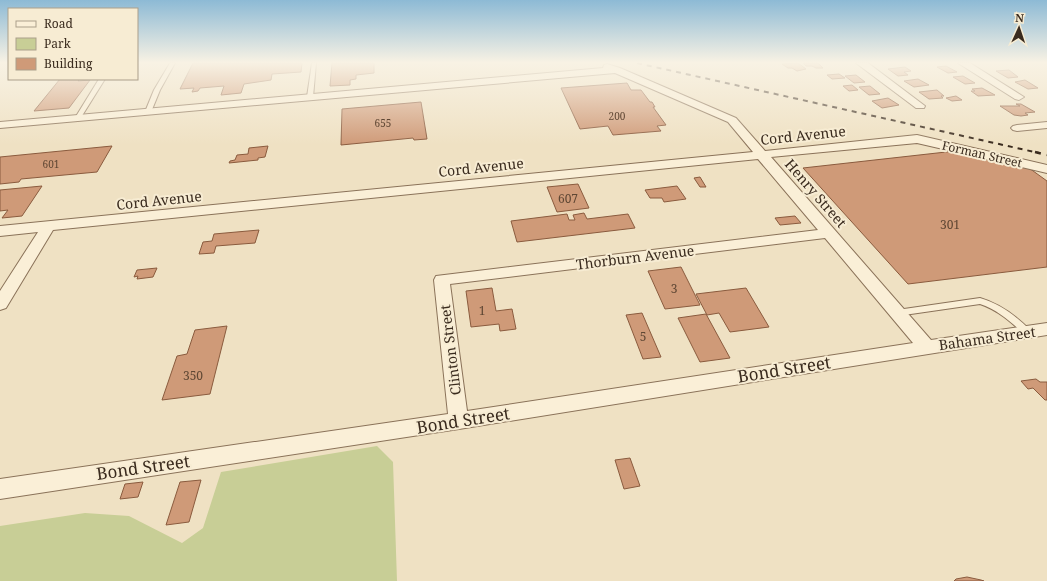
<svg xmlns="http://www.w3.org/2000/svg" width="1047" height="581" font-family="'Noto Serif',serif">
	<style>
		.green { fill: #c8ce96 }
		.building { fill: #cf9a78; stroke: #8a5b3e }
		.lines { fill: none; stroke-linecap: round; stroke-linejoin: round }
		.lane-casing { stroke: #8a7259; stroke-width: 2 }
		.street-casing { stroke: #8a7259; stroke-width: 2 }
		.lane { fill: #faefd7; fill-rule: evenodd }
		.street { fill: #faefd7; fill-rule: evenodd }
		.rail-far1 { stroke: #3a2b1e; stroke-width: 2; stroke-dasharray: 5 5; stroke-linecap: butt }
		.rail { stroke: #3a2b1e; stroke-width: 2.5; stroke-dasharray: 6 6; stroke-linecap: butt }
		.labels { text-anchor: middle; dominant-baseline: central; stroke-width: 4; stroke-linejoin: round; paint-order: stroke }
		.far-number-label { font-size: 10px; fill: #5f4734 }
		.far-street-label { font-size: 12px; fill: #3a2b1e; stroke: #f7ecd3 }
		.number-label { font-size: 12px; fill: #5f4734 }
		.street-label { font-size: 14px; fill: #3a2b1e; stroke: #f7ecd3 }
		.near-street-label { font-size: 17px; fill: #3a2b1e; stroke: #f7ecd3 }
	</style>
	<rect width="100%" height="100%" fill="#efe1c3"/>
	<path class="green" d="M377,446L393,462L397,581H0V526L85,513L129,516L182,543L203,528L221,472Z"/>
	<path class="building" d="M193,63H302L301,72L272,74L271,80L244,84L241,93L221,95L224,86L200,88L198,91L192,92L194,88L180,89Z
		M332,63H374V73L356,75V79L350,80V85L330,86Z
		M798,63L806,69L797,71L792,68H788L782,64Z
		M803,63H818L823,68H816L812,66H806Z
		M946,66L957,72L948,73L937,67Z
		M905,67L911,71L904,72L908,75L898,76L888,69Z
		M1009,70L1018,77L1008,78L996,71Z
		M839,74L845,78L832,79L827,75Z
		M856,75L865,82L854,83L845,76Z
		M963,76L975,83L965,84L953,77Z
		M60,79H80L78,81L90,80L69,108L34,111Z
		M918,79L929,85L914,87L904,81Z
		M1025,80L1038,88L1028,89L1015,82Z
		M627,83L631,90H641L650,102H652L655,107H653L666,125L657,126L661,131L613,135L608,126L580,129L561,88Z
		M852,85L858,90L849,91L843,86Z
		M870,86L880,94L869,95L859,87Z
		M982,88L995,95L978,96L971,91H975L972,89Z
		M937,90L944,96H941L943,98L929,99L919,92Z
		M956,96L962,100L952,101L946,98Z
		M888,98L899,105L882,108L872,101Z
		M421,102L427,139L414,140L413,138L341,145L342,109Z
		M1016,104H1021L1035,112L1025,113L1028,115L1021,116L1014,115L1000,106H1020Z
		M112,146L97,172L21,179L19,182L0,184V157Z
		M268,146L265,157L258,158V160L229,163L230,161L235,160L237,155L248,154L249,148Z
		M955,151L1029,168L1047,181V267L908,284L803,168Z
		M700,177L706,187H700L694,178Z
		M578,184L589,208L557,212L547,187Z
		M42,186L22,216L2,218L8,210L0,211V190Z
		M677,186L686,199L664,202L662,198H650L645,190Z
		M584,213L587,219L628,214L635,228L517,242L511,221L567,214L569,220H575L573,215Z
		M795,216L801,223L780,225L775,218Z
		M259,230L255,243L216,246L214,253L199,254L203,242L212,241L214,234Z
		M681,267L700,305L665,309L648,271Z
		M157,268L153,277L137,279L138,276L134,277L137,270Z
		M492,288L496,311L512,309L516,329L500,331L499,324L471,327L466,291Z
		M746,288L769,327L730,332L719,313L707,315L696,294Z
		M642,313L661,357L643,359L626,315Z
		M706,314L730,358L700,362L678,318Z
		M227,326L210,394L162,400L177,356L187,354L195,330Z
		M1036,379L1040,382H1047V400H1045L1033,388L1028,389L1021,381Z
		M630,458L640,486L624,489L615,460Z
		M201,480L189,522L166,525L180,482Z
		M143,482L138,497L120,499L125,484Z
		M967,577L981,580L984,581H954L956,579Z"/>
	<g class="lines">
		<defs>
			<path id="lane" d="M170,63H175L160,90L151,112L146,113L145,112L154,90Z
				M312,63H316L313,97L310,99L307,97Z
				M99,79H105L80,119H76L75,118Z
				M980,298C1000,304 1015,315 1030,330L1031,332L1030,334H1024C1011,322 998,310 980,304L897,316L894,315L893,313L894,311L897,310Z"/>
			<path id="street" d="M856,63H868L925,106L924,108H916Z
				M958,63H970L1024,97L1019,100L1015,99Z
				M607,64L620,68L736,118L765,151L917,135L1047,165V173L917,143L771,157L931,340L1047,323V335L459,429L0,499V479L448,414L434,280L436,276L818,230L758,159L53,230L6,308L0,310V291L38,232L0,236V226L753,152L728,122L615,73L0,128V122L603,68L604,65ZM825,238L913,343L467,411L450,284Z
				M1047,122V128L1017,131L1013,130L1011,128L1013,126L1017,125Z"/>
		</defs>
		<use href="#lane" class="lane-casing"/>
		<use href="#street" class="street-casing"/>
		<use href="#lane" class="lane"/>
		<use href="#street" class="street"/>
		<path class="rail-far1" d="M637,63L1039,153"/>
		<path class="rail" d="M1035,152L1047,155"/>
	</g>
	<linearGradient id="sky" x2="0" y2="1"><stop stop-color="#8dbad5"/><stop offset="0.43" stop-color="#f8f2e4"/><stop offset="1" stop-color="#f8f2e4" stop-opacity="0"/></linearGradient>
	<rect width="1047" height="145" fill="url(#sky)"/>
	<g class="labels">
		<g class="far-number-label">
			<text x="617" y="116">200</text>
			<text x="383" y="123">655</text>
			<text x="51" y="164">601</text>
		</g>
		<g class="far-street-label">
			<text transform="translate(982 154) rotate(13)">Forman Street</text>
		</g>
		<g class="number-label">
			<text x="568" y="198">607</text>
			<text x="950" y="224">301</text>
			<text x="674" y="288">3</text>
			<text x="482" y="310">1</text>
			<text x="643" y="336">5</text>
			<text x="193" y="375">350</text>
		</g>
		<g class="street-label">
			<text transform="translate(803 135) rotate(-6)">Cord Avenue</text>
			<text transform="translate(481 167) rotate(-6)">Cord Avenue</text>
			<text transform="translate(816 193) rotate(49)">Henry Street</text>
			<text transform="translate(159 200) rotate(-6)">Cord Avenue</text>
			<text transform="translate(635 257) rotate(-7)">Thorburn Avenue</text>
			<text transform="translate(987 338) rotate(-8)">Bahama Street</text>
			<text transform="translate(450 350) rotate(-97)">Clinton Street</text>
		</g>
		<g class="near-street-label">
			<text transform="translate(784 369) rotate(-9)">Bond Street</text>
			<text transform="translate(463 420) rotate(-9)">Bond Street</text>
			<text transform="translate(143 467) rotate(-8)">Bond Street</text>
		</g>
	</g>
	<rect x="8" y="8" width="130" height="72" fill="#f7ecd3" stroke="#ab9f8b"/>
	<rect x="16" y="21" width="20" height="6" fill="#faefd7" stroke="#ab9f8b"/>
	<text x="44" y="28" font-size="12" fill="#3a2b1e">Road</text>
	<rect x="16" y="38" width="20" height="12" fill="#c8ce96" stroke="#ab9f8b"/>
	<text x="44" y="48" font-size="12" fill="#3a2b1e">Park</text>
	<rect x="16" y="58" width="20" height="12" fill="#cf9a78" stroke="#ab9f8b"/>
	<text x="44" y="68" font-size="12" fill="#3a2b1e">Building</text>
	<g transform="translate(1019 28) rotate(3)" stroke="#f7ecd3" stroke-width="3" paint-order="stroke">
	<path d="M0-3L7 15L0 10L-7 15Z" fill="#3a2b1e"/>
	<text y="-6" font-size="11" font-weight="bold" text-anchor="middle" fill="#3a2b1e">N</text>
	</g>
</svg>
